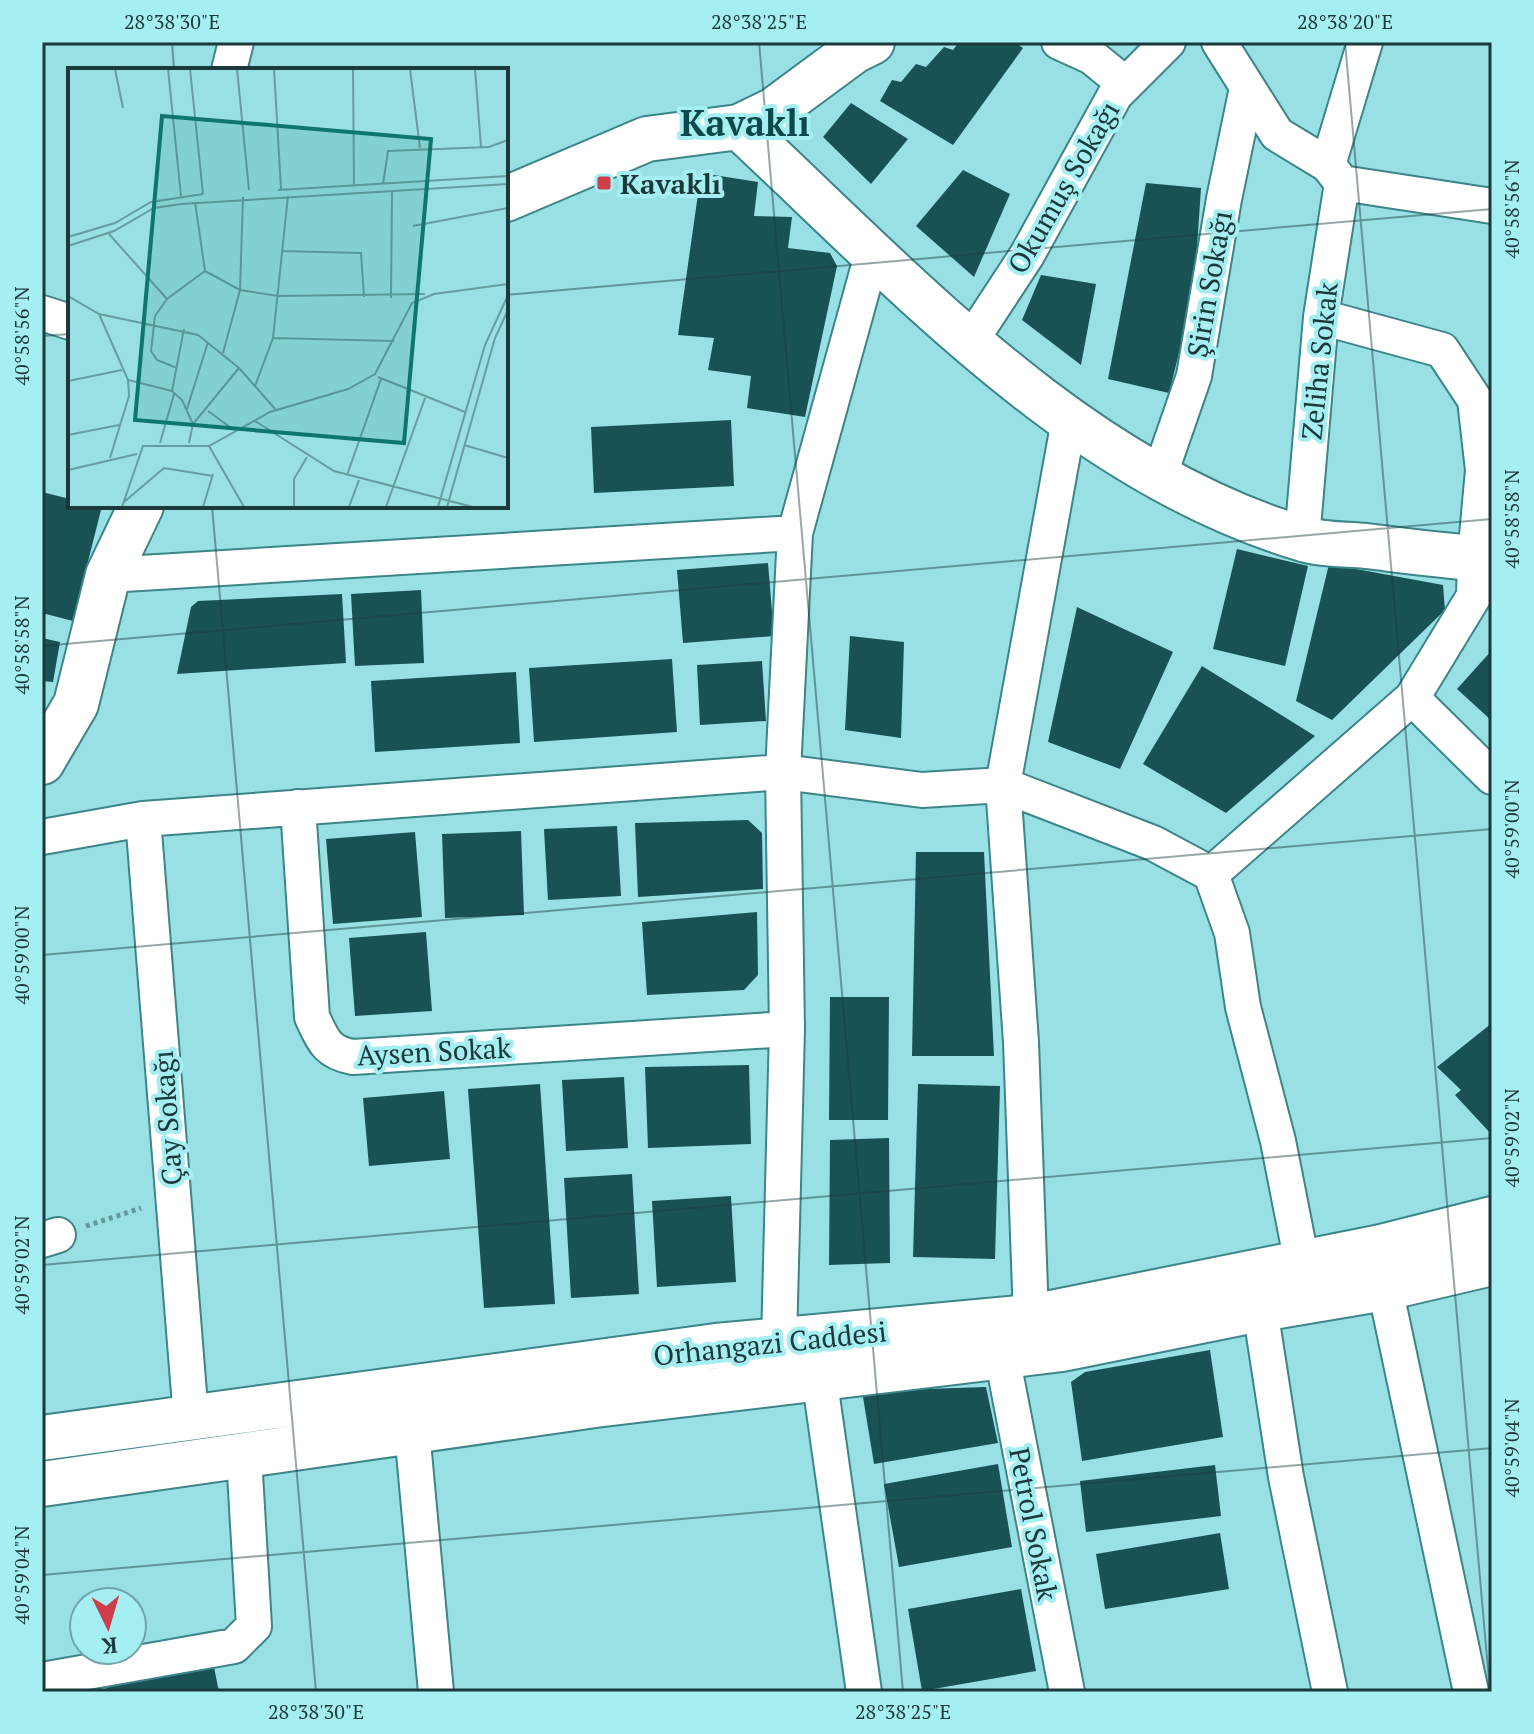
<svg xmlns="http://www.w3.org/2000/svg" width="1534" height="1734" font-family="'PT Serif',serif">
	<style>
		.building { fill: #195255 }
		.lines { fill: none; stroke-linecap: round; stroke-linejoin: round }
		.street-casing { stroke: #3c8589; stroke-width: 38 }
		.secondary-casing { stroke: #3c8589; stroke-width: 48 }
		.path { stroke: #63999c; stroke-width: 5; stroke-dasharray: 4 4; stroke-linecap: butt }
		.street { stroke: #fff; stroke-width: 34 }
		.secondary { stroke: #fff; stroke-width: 44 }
		.ticks { fill: none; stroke: #1b393b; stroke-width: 2; stroke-opacity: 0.45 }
		.poi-dot { fill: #ce3d4a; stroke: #a5eef2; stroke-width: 3 }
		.labels { text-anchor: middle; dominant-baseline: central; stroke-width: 8; stroke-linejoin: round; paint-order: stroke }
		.poi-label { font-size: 28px; font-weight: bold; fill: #1b393b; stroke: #a5eef2; text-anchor: start }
		.street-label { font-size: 28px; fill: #1b393b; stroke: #a5eef2 }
		.district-label { font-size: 36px; font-weight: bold; fill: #0d494c; stroke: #a5eef2 }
		.inset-road { fill: none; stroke: #669da0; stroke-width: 2 }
		.view { fill: #0f766e; fill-opacity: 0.15; stroke: #0f766e; stroke-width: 4 }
		.inset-edge { fill: none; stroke: #1b393b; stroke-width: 4 }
		.neatline { fill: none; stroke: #1b393b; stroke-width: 3 }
		.ticks-label { font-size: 20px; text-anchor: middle; fill: #1b393b }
	</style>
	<rect width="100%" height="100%" fill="#98e0e4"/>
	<path class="building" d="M959,42H1014L1023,48L953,145L880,101L892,80L901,82L916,64L926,67L944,47L953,50Z
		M851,103L908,139L871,184L823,137Z
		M963,170L1010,194L974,277L916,226Z
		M701,173L758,182L754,216L792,217L788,248L830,253L837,266L805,417L747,408L751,376L708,370L714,338L678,335Z
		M1146,183L1201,188L1194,293L1169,393L1108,379Z
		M1041,275L1096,284L1081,365L1022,320Z
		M731,420L734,486L594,493L591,427Z
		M42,492L70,499V506H102L73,621L42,613Z
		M1237,549L1308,566L1285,666L1213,649Z
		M768,563L774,636L683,643L677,570Z
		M1329,564L1443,585L1445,610L1332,720L1296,701Z
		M421,590L424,663L355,666L351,594Z
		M342,594L346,663L177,674L191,607L198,601Z
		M1077,607L1173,652L1120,769L1048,742Z
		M850,636L904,642L901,738L845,730Z
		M42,638L60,642L53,682L42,681Z
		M1492,650V721L1457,689Z
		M672,659L677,732L534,742L529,668Z
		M762,661L766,721L700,725L697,665Z
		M1202,666L1315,736L1226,813L1143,764Z
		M516,672L520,743L375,752L371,681Z
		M748,820L762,833L763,889L638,897L635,823Z
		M617,826L621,896L548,900L544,829Z
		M521,831L524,915L445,918L442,834Z
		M415,832L422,917L333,924L326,839Z
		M916,852H984L994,1056H912Z
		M757,912L758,975L744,990L647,995L642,922Z
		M426,932L432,1011L355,1016L349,938Z
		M830,997H889L888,1120H829Z
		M1492,1023V1135L1455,1095L1461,1090L1437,1067Z
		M749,1065L751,1144L648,1148L645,1067Z
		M624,1077L628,1148L566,1151L562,1080Z
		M540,1084L555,1304L484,1308L468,1089Z
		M918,1084L1000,1086L995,1259L913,1257Z
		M444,1091L450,1159L369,1166L363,1098Z
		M889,1138L890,1263L829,1265L830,1140Z
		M632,1174L639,1294L571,1298L564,1178Z
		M731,1196L736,1282L657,1287L652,1201Z
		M1210,1350L1223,1437L1082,1461L1071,1382L1085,1372Z
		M986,1387L998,1443L874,1464L862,1391Z
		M998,1464L1012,1547L899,1567L884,1484Z
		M1215,1465L1221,1516L1086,1532L1080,1481Z
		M1220,1533L1229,1589L1105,1609L1096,1554Z
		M1021,1589L1036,1671L922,1691L908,1609Z
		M214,1667L219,1692H102L113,1683Z"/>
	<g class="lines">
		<defs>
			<path id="street" d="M1059,42L1092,57L1125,84
				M1219,42L1277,134L1328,165L1342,183L1492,206
				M229,70L236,42
				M1328,165L1365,42
				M42,313L70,322
				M970,342L1027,255L1115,95L1168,42
				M1159,477L1194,376L1224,199L1247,88
				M1302,539L1321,317L1342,183
				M108,575L795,533
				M1412,698L1492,777
				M298,807L312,1017C323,1040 326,1052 353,1057L787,1029
				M143,819L191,1418
				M42,837L143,819L783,772L922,790L1003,785L1153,843L1211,874L1232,933L1243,1007L1278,1141L1302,1263
				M1211,874L1412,698L1474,596L1475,558L1483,470L1475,400L1442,350L1321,317
				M42,1240L58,1235
				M1385,1288L1471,1692
				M1260,1309L1286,1477L1330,1692
				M1031,1317L1021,1042L1003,785L1069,420
				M779,1342L787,1029L783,772L795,533L873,251
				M1002,1356L1067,1692
				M819,1376L864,1692
				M412,1431L436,1692
				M42,1680L234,1646L254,1626L244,1457"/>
			<path id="secondary" d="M739,127C906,282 1075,470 1300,538C1320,545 1344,544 1366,546C1408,551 1450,557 1492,559
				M506,199L647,139L739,127L774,110L854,51L872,42
				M42,762L76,704L108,575L141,506
				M42,1438L716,1346L1031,1317L1381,1247L1492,1219
				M42,1484L595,1405L1062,1349L1260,1309L1385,1288L1492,1263"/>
		</defs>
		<use href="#street" class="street-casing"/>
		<use href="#secondary" class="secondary-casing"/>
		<path class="path" d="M86,1226L141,1208"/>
		<use href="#street" class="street"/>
		<use href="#secondary" class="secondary"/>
	</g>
	<path class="ticks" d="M172,42L174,70M759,42L903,1692M1345,42L1490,1692M506,295L1492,209M42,336L70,334M212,506L316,1692M42,646L1492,519M42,955L1492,829M42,1265L1492,1138M42,1575L1492,1448"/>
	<rect class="poi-dot" x="596" y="175" width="16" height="16" rx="4"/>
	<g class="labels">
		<g class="poi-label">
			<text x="620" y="183">Kavaklı</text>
		</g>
		<g class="street-label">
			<text transform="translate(1063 187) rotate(-60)">Okumuş Sokağı</text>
			<text transform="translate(1209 284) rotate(-80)">Şirin Sokağı</text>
			<text transform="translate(1319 361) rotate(-84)">Zeliha Sokak</text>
			<text transform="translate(434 1051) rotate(-3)">Aysen Sokak</text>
			<text transform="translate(167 1118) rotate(-94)">Çay Sokağı</text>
			<text transform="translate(770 1343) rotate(-6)">Orhangazi Caddesi</text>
			<text transform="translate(1034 1524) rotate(79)">Petrol Sokak</text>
		</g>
		<g class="district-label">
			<text x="745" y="122">Kavaklı</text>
		</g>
	</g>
	<g transform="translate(68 68)">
		<rect width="440" height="440" fill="#98e0e4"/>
		<path class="inset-road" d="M47,1L55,40M100,1L113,128M122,1L135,126M169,1L181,122M206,1L213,121M285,1L286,118M342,1L352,80M407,1L413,79M315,116L320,83L421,79L440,72M210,122L440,108M127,134L137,203L172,222L210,228L357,226M345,158L440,140M41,166L99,231M0,169L47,155L83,134L135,126M0,178L46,163L86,140L113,136L440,116M214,183L293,185L296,229M0,228L31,246L130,267L171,300L208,342M323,230L324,124M31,246L60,312L104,323L114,332L125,356L121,375M205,270L326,273M155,285L172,222L175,129M109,300L89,292L83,283L87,248L99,231L137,203M310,309L397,344M0,313L54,302M187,318L205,270L220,128M104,323L116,261M119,341L140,274M140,343L166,362M187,353L266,403L405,439M125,356L171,300M0,367L51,357M92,375L106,326M396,377L440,390M141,378L176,439M42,390L61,328L60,312M0,402L69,386M279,407L313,311M56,434L96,400L145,408M54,439L75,378H141L202,344L280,321L307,306L344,235L366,226L440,216M135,439L145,406M226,439V411L239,389M281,439L291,412M318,439L357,330M370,439L417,277L440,227M379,439L427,270L440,242"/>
		<path class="view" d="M94,48L363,71L336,375L67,352Z"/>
		<rect width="440" height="440" class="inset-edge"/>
	</g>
	<rect width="1534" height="1734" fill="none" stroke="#a5eef2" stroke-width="88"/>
	<g transform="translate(108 1626) rotate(175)"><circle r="38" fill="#a5eef2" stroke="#6ea6a9" stroke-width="2"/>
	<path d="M0-6L14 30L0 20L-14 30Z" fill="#ce3d4a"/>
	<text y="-12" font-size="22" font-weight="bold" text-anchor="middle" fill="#1b393b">K</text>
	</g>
	<rect x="44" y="44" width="1446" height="1646" class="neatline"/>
	<g class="ticks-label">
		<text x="172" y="29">28°38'30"E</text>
		<text x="759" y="29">28°38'25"E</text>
		<text x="1345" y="29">28°38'20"E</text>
		<text transform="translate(1512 209) rotate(-90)" y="7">40°58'56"N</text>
		<text transform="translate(22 336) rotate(-90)" y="7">40°58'56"N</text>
		<text transform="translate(1512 519) rotate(-90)" y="7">40°58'58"N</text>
		<text transform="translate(22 645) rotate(-90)" y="7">40°58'58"N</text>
		<text transform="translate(1512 829) rotate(-90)" y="7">40°59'00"N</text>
		<text transform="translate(22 955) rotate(-90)" y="7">40°59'00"N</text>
		<text transform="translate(1512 1138) rotate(-90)" y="7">40°59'02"N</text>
		<text transform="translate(22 1265) rotate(-90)" y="7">40°59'02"N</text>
		<text transform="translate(1512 1448) rotate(-90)" y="7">40°59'04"N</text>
		<text transform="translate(22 1575) rotate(-90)" y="7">40°59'04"N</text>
		<text x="316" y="1719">28°38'30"E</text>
		<text x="903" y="1719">28°38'25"E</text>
	</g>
</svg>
